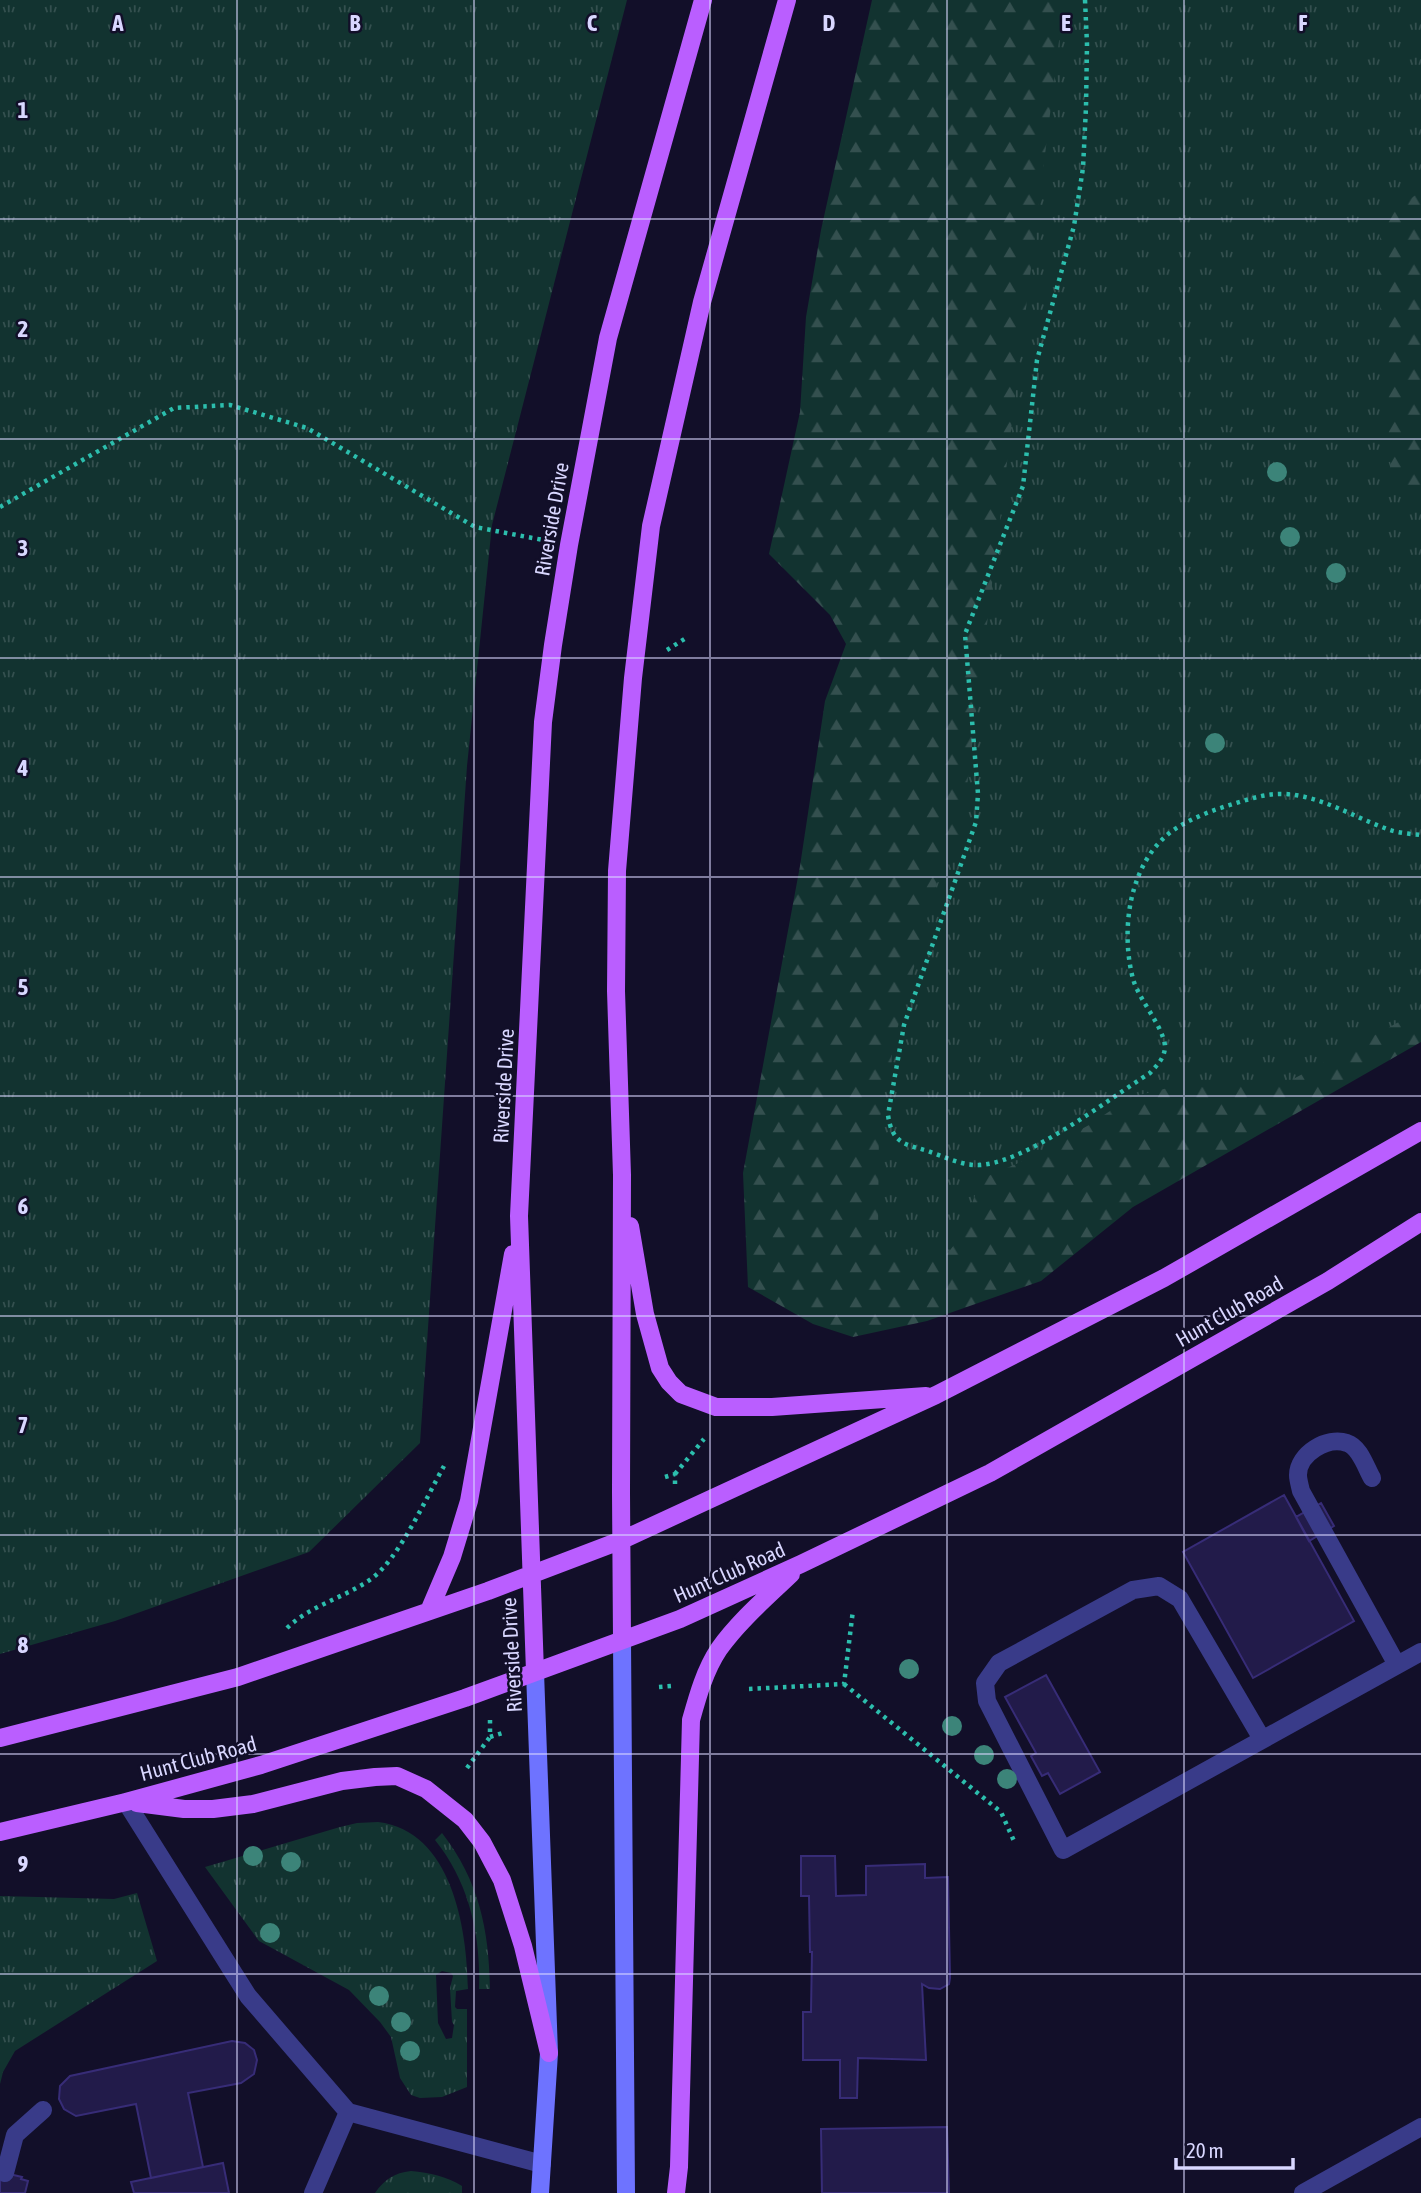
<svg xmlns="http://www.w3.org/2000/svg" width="1421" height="2193" font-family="'Asap Condensed',sans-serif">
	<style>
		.grass { fill: url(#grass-tufts); fill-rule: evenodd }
		.forest { fill: url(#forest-firs) }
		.building { fill: #221b4a; stroke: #372c77; stroke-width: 2 }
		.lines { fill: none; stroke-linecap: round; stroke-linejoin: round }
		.path { stroke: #2cbead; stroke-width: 4.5; stroke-dasharray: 3.5 5; stroke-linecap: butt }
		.lane { stroke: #393b89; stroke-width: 18 }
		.secondary { stroke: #6e73ff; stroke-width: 18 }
		.primary { stroke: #ba5eff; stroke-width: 18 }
		.tree { fill: #3c8479 }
		.grid { fill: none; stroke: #d9d7ff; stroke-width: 2; stroke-opacity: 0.55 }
		.labels { text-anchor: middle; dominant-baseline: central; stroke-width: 5; stroke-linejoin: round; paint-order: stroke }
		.street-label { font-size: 21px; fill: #d9d7ff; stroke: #120f29 }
		.grid-label { font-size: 23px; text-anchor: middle; font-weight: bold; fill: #d9d7ff; stroke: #120f29; stroke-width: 5; stroke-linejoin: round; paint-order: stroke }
	</style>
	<defs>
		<pattern id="grass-tufts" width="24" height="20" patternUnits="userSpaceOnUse" patternTransform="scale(1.75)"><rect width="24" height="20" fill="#123330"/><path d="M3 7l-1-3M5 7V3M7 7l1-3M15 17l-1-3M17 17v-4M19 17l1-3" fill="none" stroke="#34504f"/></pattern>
		<pattern id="forest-firs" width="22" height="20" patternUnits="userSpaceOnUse" patternTransform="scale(1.75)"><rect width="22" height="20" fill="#123330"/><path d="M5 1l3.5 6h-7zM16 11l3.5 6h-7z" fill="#34504f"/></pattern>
	</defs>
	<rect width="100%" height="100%" fill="#120f29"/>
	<path class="grass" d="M0,0H627L492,525L467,766L420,1443L309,1552L115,1621L0,1654Z
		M966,0H1421V1016L969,1274L794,1286Z
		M378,1822C452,1831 467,1928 468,1989L456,1991L455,2007L457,2009H467V2087L442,2097L420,2098L411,2095L400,2078L391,2037L380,2022L349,1990L259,1941L205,1867L340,1827L357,1823ZM442,1971L451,1973L453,1976L450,1988L452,2022L454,2025L452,2038L446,2039L438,2023L436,1975Z
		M442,1833C479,1881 489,1929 490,1989H479C481,1935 469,1882 435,1840Z
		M137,1893L157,1961L15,2051L3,2072L0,2084V1896L114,1899Z
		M411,2171C430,2173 446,2176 462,2186V2193H375C385,2179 394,2173 411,2171Z"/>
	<path class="forest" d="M872,0H1068L1061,25L962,827L936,886L894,1041L879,1124L878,1233L904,1257L942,1260L959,1239L981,1179L1030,1158L1089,1125L1131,1097L1168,1088L1284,1084L1421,1010V1042L1133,1207L1041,1281L927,1321L853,1337L813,1324L748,1287L743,1173L800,866L825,701L846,644L830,615L769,554L800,412L806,317L821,230Z
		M1421,175V498L1419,499L1391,472L1378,276L1381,220L1417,194Z"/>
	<path class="building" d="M1284,1495L1354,1621L1253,1678L1183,1552Z
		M1321,1503L1334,1526L1309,1541L1296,1517Z
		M1046,1675L1100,1772L1060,1794L1048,1773L1042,1776L1031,1756L1036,1753L1005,1697Z
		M801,1856H835L836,1896L866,1895V1866L925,1864V1878L948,1877L950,1978L949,1984L940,1989L929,1988L922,1984L926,2060L858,2058L857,2098H840V2060H803V2012H811L812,1952H810L809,1896H801Z
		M232,2041L245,2043L254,2050L257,2060L254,2074L241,2083L188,2093L203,2167L151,2178L136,2104L76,2116L64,2109L59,2099L60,2086L70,2076Z
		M947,2127L949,2193H822L821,2129Z
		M223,2163L229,2193H134L131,2182Z
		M5,2173L22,2177L21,2179L28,2181L25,2193H0V2174Z"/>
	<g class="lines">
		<path class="path" d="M1085,0L1087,44L1086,107L1083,168L1074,226L1037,360L1023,486L965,634L978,794L976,822L904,1025L888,1115C892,1143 904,1144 928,1151C942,1156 959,1164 974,1165C1020,1168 1110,1098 1150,1073C1157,1065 1165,1058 1165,1046C1163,1026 1139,1000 1133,979C1120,929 1129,860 1175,829C1192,818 1213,810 1233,804C1250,799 1266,793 1285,794C1322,796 1355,818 1390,830C1399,833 1411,834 1421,835
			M0,507L174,408L230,405L307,428L475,527L543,540
			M667,650L686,638
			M675,1474L704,1439
			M665,1477L675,1474V1484
			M287,1628C311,1605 344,1598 371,1579C399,1559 426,1498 444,1466
			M844,1684L1001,1812L1014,1841
			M659,1687L671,1686
			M749,1689L844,1684L853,1610
			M490,1720V1737L506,1732
			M467,1768L490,1737"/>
		<path class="lane" d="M1372,1478C1366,1468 1360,1447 1347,1443C1327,1436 1298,1454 1298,1475C1298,1480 1300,1486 1301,1491L1397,1665
			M1262,1739L1180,1599L1159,1586L1133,1590L999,1663L985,1683L987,1701L1063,1850L1421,1652
			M126,1802L248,1996L348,2112L542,2164
			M5,2173L15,2135L43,2110
			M313,2193L348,2112
			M1303,2193L1421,2127"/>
		<path class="secondary" d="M622,1640L626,2193
			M535,1672L549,2053L540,2193"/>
		<path class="primary" d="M630,1226L645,1314L660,1368L669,1382L681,1394L716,1407H772L926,1396
			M429,1611L452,1557L469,1501L513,1254
			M622,1640L621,1492L622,1175L616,991L617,871L633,678L651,526L702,302L787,0
			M535,1672L519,1216L543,722L553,645L569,545L608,338L703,0
			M0,1738L238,1677L488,1591L622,1540L936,1395L1164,1278L1421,1131
			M137,1803L184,1809H213L253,1804L342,1781L375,1777L397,1776L426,1789L465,1820L482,1842L502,1880L523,1946L549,2053
			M0,1832L126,1802L261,1765L465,1698L680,1619L801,1564L990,1473L1328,1281L1421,1222
			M676,2193L679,2167L691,1720C698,1695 705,1670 719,1649C739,1621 766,1598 791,1574"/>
	</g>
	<g class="tree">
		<circle cx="1277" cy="472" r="10"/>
		<circle cx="1290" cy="537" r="10"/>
		<circle cx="1336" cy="573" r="10"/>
		<circle cx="1215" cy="743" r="10"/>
		<circle cx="909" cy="1669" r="10"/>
		<circle cx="952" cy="1726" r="10"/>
		<circle cx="984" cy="1755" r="10"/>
		<circle cx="1007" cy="1779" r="10"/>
		<circle cx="253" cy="1856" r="10"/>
		<circle cx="291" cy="1862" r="10"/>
		<circle cx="270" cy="1933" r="10"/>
		<circle cx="379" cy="1996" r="10"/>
		<circle cx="401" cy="2022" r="10"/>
		<circle cx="410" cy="2051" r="10"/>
	</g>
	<path class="grid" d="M237,0V2193M474,0V2193M710,0V2193M947,0V2193M1184,0V2193M0,219H1421M0,439H1421M0,658H1421M0,877H1421M0,1096H1421M0,1316H1421M0,1535H1421M0,1754H1421M0,1974H1421"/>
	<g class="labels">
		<g class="street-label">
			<text transform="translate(551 519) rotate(-80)">Riverside Drive</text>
			<text transform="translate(503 1086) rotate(-87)">Riverside Drive</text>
			<text transform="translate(1229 1311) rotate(-30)">Hunt Club Road</text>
			<text transform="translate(729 1572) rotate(-24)">Hunt Club Road</text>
			<text transform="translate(511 1655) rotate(-93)">Riverside Drive</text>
			<text transform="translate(198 1758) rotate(-15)">Hunt Club Road</text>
		</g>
	</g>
	<g class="grid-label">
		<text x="118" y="31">A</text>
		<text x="355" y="31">B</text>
		<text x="592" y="31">C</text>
		<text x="829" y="31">D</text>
		<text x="1066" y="31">E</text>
		<text x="1303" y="31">F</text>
		<text x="23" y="118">1</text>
		<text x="23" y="337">2</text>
		<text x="23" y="556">3</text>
		<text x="23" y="776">4</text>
		<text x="23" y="995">5</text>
		<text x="23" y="1214">6</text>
		<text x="23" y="1433">7</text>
		<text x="23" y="1653">8</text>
		<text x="23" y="1872">9</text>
	</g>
	<path d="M1176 2158v10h117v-10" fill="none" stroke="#d9d7ff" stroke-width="3.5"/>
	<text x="1186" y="2158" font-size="21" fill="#d9d7ff" stroke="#120f29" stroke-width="5" paint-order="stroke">20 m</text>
</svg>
